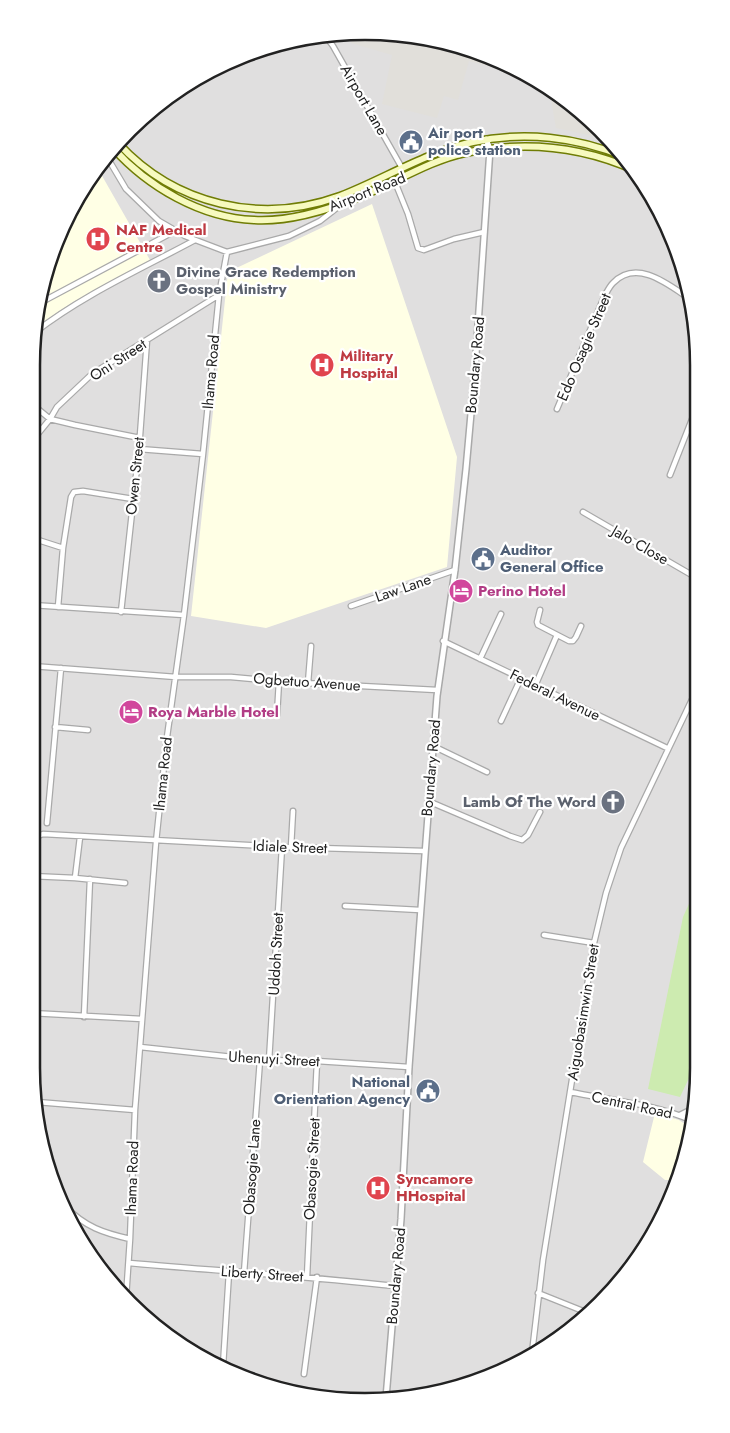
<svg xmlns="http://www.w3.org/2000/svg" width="730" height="1433" font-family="Jost,sans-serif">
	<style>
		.residential { fill: #e0dfdf }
		.education { fill: #ffffe5 }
		.airport { fill: #e1dfda }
		.grass { fill: #cdebb0 }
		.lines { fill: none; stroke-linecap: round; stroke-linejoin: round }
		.minor-casing { stroke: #a9a9a9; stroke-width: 7 }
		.tertiary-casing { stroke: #a9a9a9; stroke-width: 8 }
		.secondary-casing { stroke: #707d05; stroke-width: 9 }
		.minor { stroke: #fff; stroke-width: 4.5 }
		.tertiary { stroke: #fff; stroke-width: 5 }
		.secondary { stroke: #f7fabf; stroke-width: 6 }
		.labels { text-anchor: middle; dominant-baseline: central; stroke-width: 4.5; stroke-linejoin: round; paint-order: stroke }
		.street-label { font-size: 15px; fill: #222; stroke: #fff }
		.service-label { font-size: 15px; font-weight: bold; fill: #4e5e75; stroke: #fff; text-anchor: start }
		.health-label { font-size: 15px; font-weight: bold; fill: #be3a42; stroke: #fff; text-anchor: start }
		.worship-label { font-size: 15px; font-weight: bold; fill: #5b616d; stroke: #fff; text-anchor: start }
		.hotel-label { font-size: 15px; font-weight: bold; fill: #b23c85; stroke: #fff; text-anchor: start }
		.rim { fill: none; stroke: #222; stroke-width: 2.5 }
	</style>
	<rect width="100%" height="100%" fill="#f2efe9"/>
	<path class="residential" d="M387,32L451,43L512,66L568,100L630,162L673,238L696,321L698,1090L687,1154L664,1215L601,1304L512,1367L408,1399L300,1395L198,1357L145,1319L100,1271L49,1176L31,1068L32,343L43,279L66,218L100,162L145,114L198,76L257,49L321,34Z"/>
	<path class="education" d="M97,167L150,260L73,302L34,328L43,279L66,218Z
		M372,204L457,457L447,567L266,628L191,616L228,272Z
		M655,1113L679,1120L692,1129L687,1154L678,1180H665L643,1162Z"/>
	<path class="airport" d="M387,32L451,43L512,66L531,77L469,61L458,100L444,96L437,118L382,104L392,55L351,43L354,33Z
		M549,88L568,100L607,139L556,128Z"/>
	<path class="grass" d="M697,886L698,1059L680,1097L648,1089L683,917Z"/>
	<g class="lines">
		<defs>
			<path id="minor" d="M324,34L333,46L402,168
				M109,152L110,162L126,189L159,221L185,236L227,252L289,236L320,221L338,207
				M395,182L408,214L418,248L424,250L454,239L484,232
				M38,304L175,231
				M34,333C83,295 141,269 195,240
				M32,404L50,419L75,425L140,438
				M557,409L604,297C607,292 609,287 613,283C637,258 669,285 690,299
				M32,441L50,419L57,407L92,374L219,295
				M139,449L203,454
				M670,475L696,409
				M583,512L697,578
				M32,538L63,548
				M32,605L184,615
				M351,606L455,570
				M58,607L63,548L71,497L74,492L83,491L133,499
				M540,610L537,622L538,625L569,641H573L576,637L581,626
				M121,612L139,449L147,340
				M443,641L667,748
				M480,659L501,614
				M32,666L176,677H231L285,682L437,690
				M308,683L311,646
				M535,686L557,635
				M277,715L279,681
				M501,721L521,678
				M55,727L88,730
				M433,746L487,772
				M428,801L510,836L522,840L528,835L540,812
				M47,823L61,668
				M31,843L38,836L43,834L282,847L424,851
				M291,847L293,811
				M31,876L75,878L125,883
				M75,878L80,837
				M345,906L420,910
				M544,935L594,943
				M31,1013L142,1019
				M84,1017L90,879
				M140,1047L260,1060L317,1061L409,1067
				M269,1061L282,847
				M570,1092C610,1100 655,1104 693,1121
				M37,1102L135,1110
				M695,1110L694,1098L698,1088
				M680,1115L694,1108
				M66,1207C85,1227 104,1233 130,1239
				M129,1263C218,1271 306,1276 395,1286
				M244,1273L260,1060
				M307,1277L317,1061
				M538,1293L588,1313
				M126,1298L130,1239L135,1110L156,842L167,737L184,615L203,454L219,295L227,252
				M532,1353L543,1260L594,943L606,893L621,848L697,689
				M223,1366L229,1272
				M304,1374L317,1277"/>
			<path id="tertiary" d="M386,1398L401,1219L409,1067L437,696L455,570L466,469L475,369L490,149L486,139"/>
			<path id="secondary" d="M118,143C175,205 261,225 340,196C384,179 426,152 473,142C524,131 577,137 625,157
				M113,148C148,187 201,218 254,220C289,222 325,211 357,198C391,185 430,160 465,153C522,141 580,146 634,170"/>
		</defs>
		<use href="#minor" class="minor-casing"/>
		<use href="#tertiary" class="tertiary-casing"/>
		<use href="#secondary" class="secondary-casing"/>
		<use href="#minor" class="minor"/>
		<use href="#tertiary" class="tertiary"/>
		<use href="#secondary" class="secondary"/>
	</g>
	<defs>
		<symbol id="civic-disc" viewBox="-11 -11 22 22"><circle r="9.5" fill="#5c6f8a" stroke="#fff"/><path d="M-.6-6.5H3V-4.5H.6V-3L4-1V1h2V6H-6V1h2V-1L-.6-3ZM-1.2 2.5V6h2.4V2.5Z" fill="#fff"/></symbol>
		<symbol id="hospital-disc" viewBox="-11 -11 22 22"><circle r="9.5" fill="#e0444e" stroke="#fff"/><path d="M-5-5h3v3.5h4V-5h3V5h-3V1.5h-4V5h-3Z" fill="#fff"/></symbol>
		<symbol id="church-disc" viewBox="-11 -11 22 22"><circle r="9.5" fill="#6b7280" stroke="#fff"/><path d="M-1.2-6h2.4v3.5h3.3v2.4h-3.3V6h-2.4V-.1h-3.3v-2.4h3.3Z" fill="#fff"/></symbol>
		<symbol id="hotel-disc" viewBox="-11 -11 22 22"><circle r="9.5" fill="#d1479c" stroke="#fff"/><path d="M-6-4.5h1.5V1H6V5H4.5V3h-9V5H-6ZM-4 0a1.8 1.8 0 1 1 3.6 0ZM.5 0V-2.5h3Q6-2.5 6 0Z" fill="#fff"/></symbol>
	</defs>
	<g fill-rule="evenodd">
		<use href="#civic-disc" x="397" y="128" width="28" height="28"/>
		<use href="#hospital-disc" x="84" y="225" width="28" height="28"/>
		<use href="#church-disc" x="145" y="267" width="28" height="28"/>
		<use href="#hospital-disc" x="308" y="351" width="28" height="28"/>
		<use href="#civic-disc" x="469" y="545" width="28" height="28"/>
		<use href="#hotel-disc" x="447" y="577" width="28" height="28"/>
		<use href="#hotel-disc" x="117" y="698" width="28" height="28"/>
		<use href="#church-disc" x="599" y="788" width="28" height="28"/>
		<use href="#civic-disc" x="414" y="1077" width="28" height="28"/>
		<use href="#hospital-disc" x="364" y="1174" width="28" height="28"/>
	</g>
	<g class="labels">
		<g class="street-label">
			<text transform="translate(364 100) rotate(60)">Airport Lane</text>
			<text transform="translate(367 192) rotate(-22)">Airport Road</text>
			<text transform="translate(584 347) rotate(-67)">Edo Osagie Street</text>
			<text transform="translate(118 360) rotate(-33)">Oni Street</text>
			<text transform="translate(475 365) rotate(-85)">Boundary Road</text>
			<text transform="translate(211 372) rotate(-85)">Ihama Road</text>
			<text transform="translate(135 476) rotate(-84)">Owen Street</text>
			<text transform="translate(640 545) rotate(30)">Jalo Close</text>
			<text transform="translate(403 588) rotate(-19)">Law Lane</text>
			<text transform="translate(307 682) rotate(4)">Ogbetuo Avenue</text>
			<text transform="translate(555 695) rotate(26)">Federal Avenue</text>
			<text transform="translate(431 768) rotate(-85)">Boundary Road</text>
			<text transform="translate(163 774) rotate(-84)">Ihama Road</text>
			<text transform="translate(290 847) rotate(2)">Idiale Street</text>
			<text transform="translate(276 954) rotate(-87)">Uddoh Street</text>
			<text transform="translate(583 1012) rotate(-81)">Aiguobasimwin Street</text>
			<text transform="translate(274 1059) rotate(3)">Uhenuyi Street</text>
			<text transform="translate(632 1105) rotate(12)">Central Road</text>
			<text transform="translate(252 1167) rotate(-86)">Obasogie Lane</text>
			<text transform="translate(312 1169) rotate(-87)">Obasogie Street</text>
			<text transform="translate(132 1178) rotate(-88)">Ihama Road</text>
			<text transform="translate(262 1274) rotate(4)">Liberty Street</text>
			<text transform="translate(396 1276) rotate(-85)">Boundary Road</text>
		</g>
		<g class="service-label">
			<text x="428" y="133">Air port<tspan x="428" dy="17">police station</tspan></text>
			<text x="500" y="550">Auditor<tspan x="500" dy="17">General Office</tspan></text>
			<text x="410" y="1082" text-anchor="end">National<tspan x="410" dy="17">Orientation Agency</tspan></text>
		</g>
		<g class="health-label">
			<text x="116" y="230">NAF Medical<tspan x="116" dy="17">Centre</tspan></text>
			<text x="340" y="356">Military<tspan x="340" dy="17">Hospital</tspan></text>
			<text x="396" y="1179">Syncamore<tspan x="396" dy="17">HHospital</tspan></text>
		</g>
		<g class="worship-label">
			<text x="176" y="272">Divine Grace Redemption<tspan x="176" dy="17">Gospel Ministry</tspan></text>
			<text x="596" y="802" text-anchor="end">Lamb Of The Word</text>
		</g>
		<g class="hotel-label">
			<text x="478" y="591">Perino Hotel</text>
			<text x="148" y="712">Roya Marble Hotel</text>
		</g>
	</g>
	<path d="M0 0H730V1433H0ZM365 40H365A325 325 0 0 1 690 365V1068A325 325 0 0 1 365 1393H365A325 325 0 0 1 40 1068V365A325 325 0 0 1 365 40Z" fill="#fff" fill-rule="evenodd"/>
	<path class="rim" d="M365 40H365A325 325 0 0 1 690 365V1068A325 325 0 0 1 365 1393H365A325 325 0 0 1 40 1068V365A325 325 0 0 1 365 40Z"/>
</svg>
